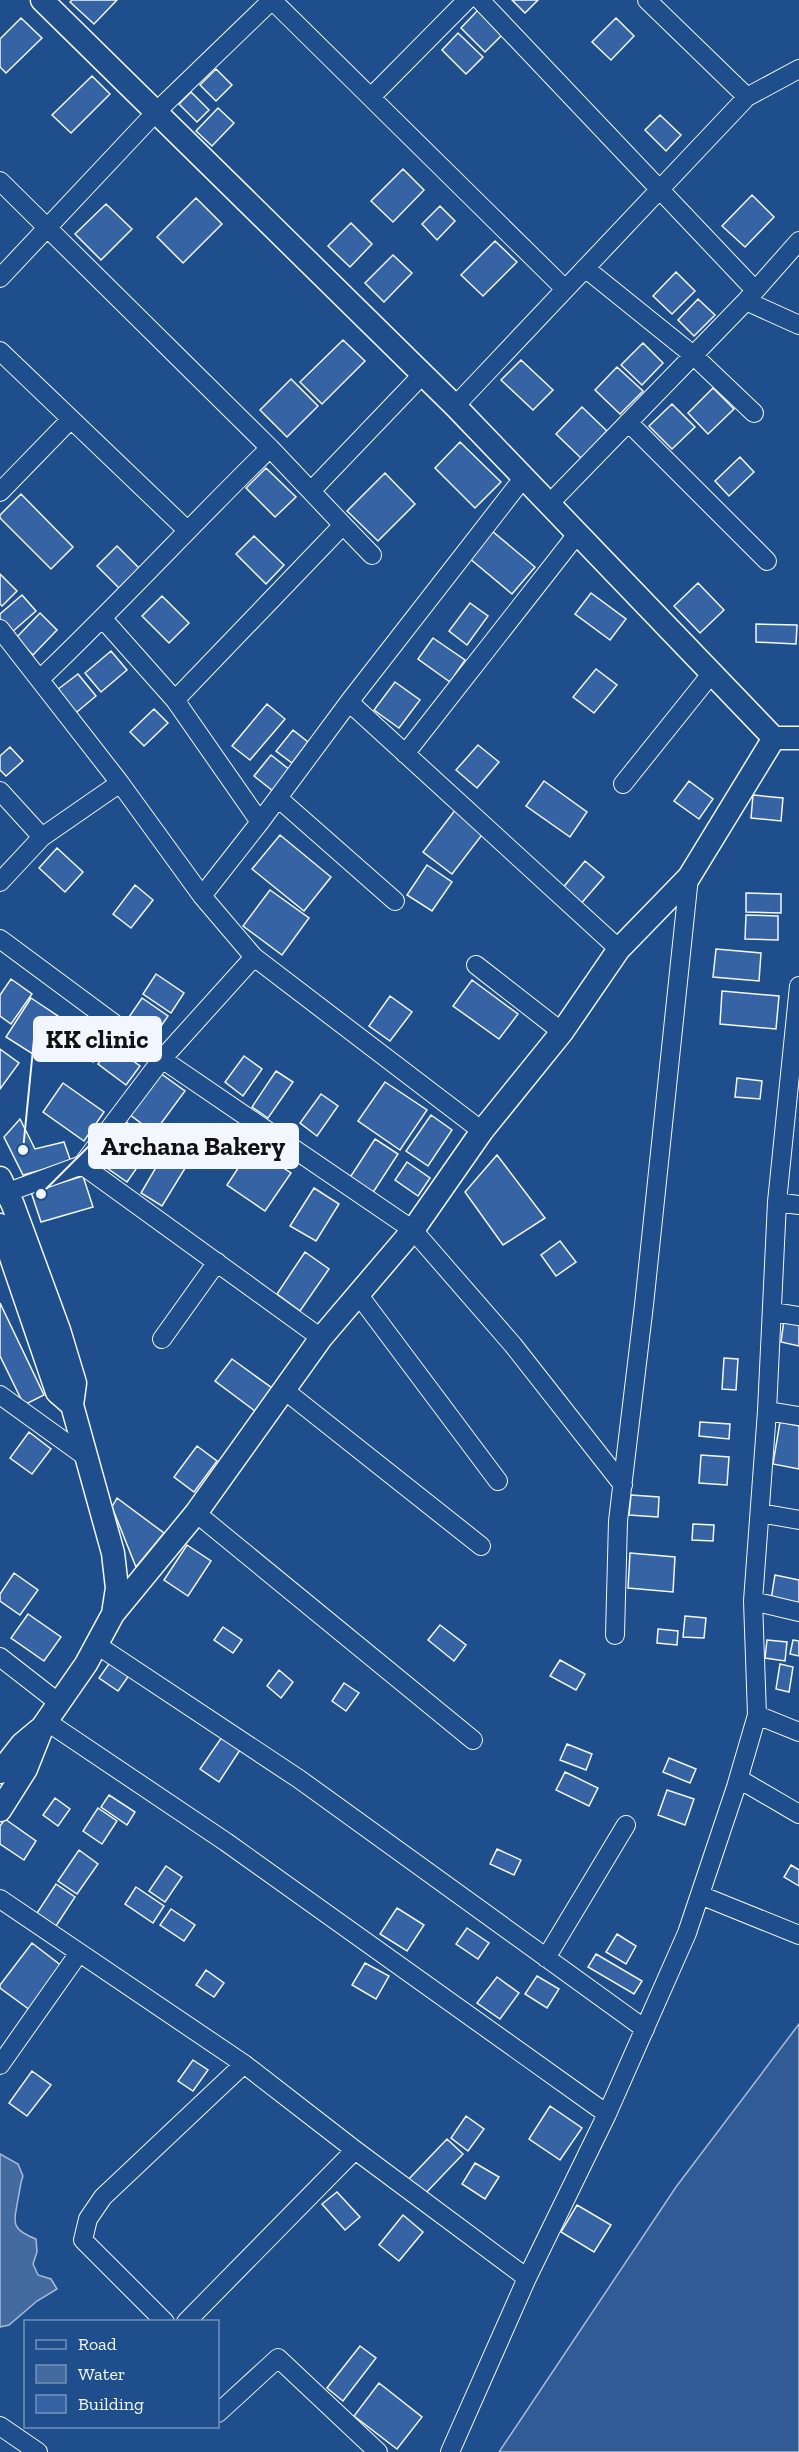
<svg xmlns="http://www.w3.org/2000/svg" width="799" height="2452" font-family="'Zilla Slab',serif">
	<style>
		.built { fill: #305b95; stroke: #a8bbd7; stroke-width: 1.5 }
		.water { fill: #446ba0; stroke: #a8bbd7; stroke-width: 1.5 }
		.building { fill: #3563a3; stroke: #f2f6ff; stroke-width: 1.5 }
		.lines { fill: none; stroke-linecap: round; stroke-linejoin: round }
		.minor-casing { stroke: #f2f6ff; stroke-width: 20 }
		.tertiary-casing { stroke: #f2f6ff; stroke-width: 25 }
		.minor { stroke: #1f4e8c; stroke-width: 18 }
		.tertiary { stroke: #1f4e8c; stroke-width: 22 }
		.leader { fill: none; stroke: #f2f6ff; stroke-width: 2 }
		.callout-dot { fill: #f2f6ff; stroke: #1f4e8c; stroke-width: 2 }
		.callout { fill: #f2f6ff; stroke: #f2f6ff; stroke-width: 2 }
		.callout-label { font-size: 26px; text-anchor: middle; font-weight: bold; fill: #111 }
	</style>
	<rect width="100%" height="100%" fill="#1f4e8c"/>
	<path class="built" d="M799,2024V2452H499L676,2187Z"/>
	<path class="water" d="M0,2154L18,2164L23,2176C20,2184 20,2191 18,2199C14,2223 10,2229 36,2239L37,2252L33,2264L38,2275L51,2279L57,2289L37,2301L9,2325L0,2327Z"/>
	<path class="building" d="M72,0H117L94,24L70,2Z
		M512,0H538L525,13Z
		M478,10L503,34L485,52L461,28Z
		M21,18L42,38L6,73L0,67V39Z
		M616,18L634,36L611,60L592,42Z
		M458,33L483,57L466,74L442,50Z
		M216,69L232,85L216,101L200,85Z
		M92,76L110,94L71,133L52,115Z
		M191,92L209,110L197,122L179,104Z
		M218,108L234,123L212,146L196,131Z
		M660,115L681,135L666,151L645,130Z
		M403,169L424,190L393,222L371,201Z
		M752,195L774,217L745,247L722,226Z
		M196,198L222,224L183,263L157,237Z
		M106,204L132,229L101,260L75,234Z
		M440,206L455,221L437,240L422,224Z
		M351,223L372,244L350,267L328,246Z
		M495,241L517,262L483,296L461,275Z
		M393,255L412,273L384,302L365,283Z
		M676,272L695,291L672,314L653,296Z
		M698,299L715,315L694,336L678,320Z
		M343,340L365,361L322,404L300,382Z
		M643,343L663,363L642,385L621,365Z
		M521,360L553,390L533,410L501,380Z
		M617,367L643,391L620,414L595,390Z
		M291,379L318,406L287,437L260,410Z
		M713,388L734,409L708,434L688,413Z
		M672,404L695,427L672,449L649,426Z
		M582,407L607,431L581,458L556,434Z
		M460,442L501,482L475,508L435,468Z
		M740,457L754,472L729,496L715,481Z
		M266,468L296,497L275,517L246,488Z
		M385,473L415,504L378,541L347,511Z
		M21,494L73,547L51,569L0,518V515Z
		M492,531L535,567L512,594L469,558Z
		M254,536L284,565L266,584L236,554Z
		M117,546L139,568L119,588L97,566Z
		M0,574L17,591L2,606L0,604Z
		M698,583L724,610L700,633L674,606Z
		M591,593L626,619L610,640L575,614Z
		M22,595L36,611L11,633L0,620V614Z
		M162,596L189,623L169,643L142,616Z
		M470,603L488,616L467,645L449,631Z
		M40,613L57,630L33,655L16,638Z
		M756,624L797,625L796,644L756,642Z
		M433,638L465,660L450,682L418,659Z
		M111,651L127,670L101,692L85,673Z
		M596,669L617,685L594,713L573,697Z
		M78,674L96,696L72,716L53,693Z
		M395,682L420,700L399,728L374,710Z
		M267,704L285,719L250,760L232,746Z
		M154,709L168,723L144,746L130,732Z
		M293,730L308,742L292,763L276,751Z
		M478,745L499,762L477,788L456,770Z
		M10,747L23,761L6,776L0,770V756Z
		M271,755L290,770L273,791L254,776Z
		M544,781L587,812L570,837L526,806Z
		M689,781L713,799L699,819L674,801Z
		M753,795L783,798L781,821L751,818Z
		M456,809L485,831L452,874L423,852Z
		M280,835L331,877L304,911L252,869Z
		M57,848L83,872L65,892L39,868Z
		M585,861L604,877L579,906L561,890Z
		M427,865L452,882L432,911L407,895Z
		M135,885L153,900L131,928L113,914Z
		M270,890L309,918L282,955L243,926Z
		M746,893L781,894V913L746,912Z
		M746,915L778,916V940L745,939Z
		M716,949L761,953L759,981L713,977Z
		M156,974L184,993L171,1013L143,994Z
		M11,979L32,994L11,1024L0,1016V995Z
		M472,980L518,1014L499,1039L453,1006Z
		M722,991L779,996L776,1029L720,1024Z
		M390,996L412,1012L390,1041L369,1026Z
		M31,998L61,1018L36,1056L6,1037Z
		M142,998L168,1016L155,1035L129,1017Z
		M86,1021L110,1037L93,1062L69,1046Z
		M111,1045L140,1066L126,1085L98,1064Z
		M0,1049L19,1063L0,1089Z
		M244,1056L262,1069L243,1096L225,1082Z
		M276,1071L293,1082L268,1118L252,1107Z
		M160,1073L185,1091L154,1133L129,1114Z
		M737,1078L762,1081L760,1099L735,1097Z
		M385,1082L427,1110L400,1150L358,1121Z
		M63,1083L104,1112L84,1141L43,1112Z
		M321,1094L338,1106L317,1136L300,1123Z
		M431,1115L452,1130L428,1166L406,1151Z
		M20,1119L35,1149L64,1142L71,1162L23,1175L4,1137Z
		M125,1121L155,1142L127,1182L97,1161Z
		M375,1139L398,1154L372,1194L349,1179Z
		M252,1147L291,1173L265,1211L227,1185Z
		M165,1152L187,1165L162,1206L141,1193Z
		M497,1155L545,1218L503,1245L465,1192Z
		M407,1162L430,1178L418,1196L395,1180Z
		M83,1176L93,1207L41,1222L31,1192Z
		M314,1188L339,1204L316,1241L290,1226Z
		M560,1241L576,1262L556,1276L541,1255Z
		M305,1252L329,1269L300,1311L277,1294Z
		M0,1303L44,1395L24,1405L0,1356Z
		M784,1320L799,1322V1346L781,1342Z
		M724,1358L738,1359L736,1390L722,1389Z
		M232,1359L272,1388L255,1411L215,1381Z
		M700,1422L730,1424L729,1439L699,1436Z
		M780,1422L799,1426V1469L773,1464Z
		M29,1432L51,1449L32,1474L10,1458Z
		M197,1446L217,1461L194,1492L174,1477Z
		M701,1455L729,1457L727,1485L699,1483Z
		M631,1495L659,1497L658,1517L629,1515Z
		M117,1498L164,1533L136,1567L112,1507Z
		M693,1524L714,1525L713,1541L692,1540Z
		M187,1545L211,1561L188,1596L164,1580Z
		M630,1553L675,1557L673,1592L628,1588Z
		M14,1573L38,1590L20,1615L0,1601V1594Z
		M775,1575L799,1580V1604L771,1600Z
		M28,1614L61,1637L44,1661L11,1638Z
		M685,1616L706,1618L704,1638L683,1637Z
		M440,1625L466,1645L454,1661L428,1640Z
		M223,1627L242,1640L233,1653L214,1640Z
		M658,1629L678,1631L677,1645L657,1643Z
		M767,1640L787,1642L785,1661L765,1658Z
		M793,1640L799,1641V1656L790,1654Z
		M560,1660L585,1674L576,1690L550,1676Z
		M111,1661L130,1674L118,1691L99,1678Z
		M780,1664L793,1667L789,1692L776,1689Z
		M279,1670L293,1682L281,1698L267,1686Z
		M344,1683L359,1693L346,1711L332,1701Z
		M224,1734L242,1747L219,1782L200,1769Z
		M567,1744L592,1754L586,1770L560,1760Z
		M669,1758L696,1769L690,1783L663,1772Z
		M565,1772L598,1788L589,1806L556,1790Z
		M667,1790L694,1799L685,1825L658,1815Z
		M109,1795L135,1812L127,1825L101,1807Z
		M55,1798L70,1809L58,1826L43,1815Z
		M98,1808L117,1821L102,1844L83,1831Z
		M5,1819L36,1841L24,1860L0,1844V1826Z
		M497,1849L521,1860L514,1875L490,1864Z
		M79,1850L98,1864L77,1894L58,1881Z
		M791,1865L799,1870V1886L784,1877Z
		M166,1866L182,1877L165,1902L149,1891Z
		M56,1884L75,1897L56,1926L37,1913Z
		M136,1887L164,1906L153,1923L125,1904Z
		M397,1908L424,1925L407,1951L380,1934Z
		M171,1909L195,1925L184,1941L160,1925Z
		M467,1928L489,1943L478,1959L456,1944Z
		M617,1934L636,1946L626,1964L606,1952Z
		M32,1943L63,1967L30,2010L0,1988V1985Z
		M596,1954L642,1981L634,1994L588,1967Z
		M365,1963L389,1976L376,1999L352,1985Z
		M206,1970L224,1983L214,1997L196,1985Z
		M537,1976L559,1989L547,2008L525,1994Z
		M497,1977L519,1993L500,2019L477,2003Z
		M193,2060L208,2070L193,2091L178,2081Z
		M32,2071L51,2085L27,2116L9,2103Z
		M550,2106L582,2128L560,2160L529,2139Z
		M466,2116L484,2129L468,2151L451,2138Z
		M447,2139L463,2154L422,2197L406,2182Z
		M475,2163L499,2177L485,2199L462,2184Z
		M337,2192L360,2217L345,2230L322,2204Z
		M577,2205L611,2225L594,2252L561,2232Z
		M403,2215L423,2232L399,2261L379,2245Z
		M360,2346L376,2358L343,2401L327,2388Z
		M379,2383L422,2417L397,2449L354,2416Z"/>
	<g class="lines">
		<defs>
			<path id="minor" d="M272,0L565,289
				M480,0L755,290
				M647,0L747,97
				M371,97L467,0
				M0,181L270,448L343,525L175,700L260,822
				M585,268L693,355L754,413
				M0,278L156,112L272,0
				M746,301L799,325
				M0,351L187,530
				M455,406L747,97L799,69
				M628,422L767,561
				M311,491L423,374
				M0,492L71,419
				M549,504L746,301L799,241
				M343,525L372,555
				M103,619L175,700
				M0,629L120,783L202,896L254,957L482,1131
				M40,679C119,604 192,524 270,448
				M349,702L524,477
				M405,754L578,533
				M623,784L712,673
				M0,791L42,837
				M278,798L395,901
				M0,882L42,837L120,783
				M202,896L260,822L349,702L619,949
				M0,939L162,1059L413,1230L513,1345L623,1485
				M476,965L562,1032
				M82,1165L321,1338
				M0,1195L82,1165L162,1059L254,957
				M777,1202L799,1205
				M358,1294L498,1481
				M773,1312L799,1316
				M162,1339L217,1262
				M283,1389L481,1546
				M0,1395L86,1457
				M767,1411L799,1416
				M196,1513L473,1740
				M760,1513L799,1520
				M753,1601L799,1612
				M615,1635L618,1521L644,1305L689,877
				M97,1645L299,1779L645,2029
				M0,1657L59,1703
				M757,1715L799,1732
				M46,1721L226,1842L607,2114
				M739,1779L799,1814
				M700,1895L799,1935
				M0,1899L244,2064L355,2150L527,2278
				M546,1958L626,1825
				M0,2065L79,1953
				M165,2322L83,2240L88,2219L103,2197L244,2064
				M186,2322L355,2150
				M218,2413L278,2358L378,2452
				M0,2426L38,2452
				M450,2452L527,2278L607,2114L687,1933L736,1787L757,1715L753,1601L767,1411L777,1202L799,986"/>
			<path id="tertiary" d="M42,0L455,406L774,738H799
				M0,1178L13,1205L59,1330L75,1383L72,1405L113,1553L117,1588L113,1614L86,1664L43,1726L26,1769L0,1810
				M0,1225L57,1392L72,1405
				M113,1614L196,1513L321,1338L413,1230L482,1131L562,1032L619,949L689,877L774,738
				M0,1772L22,1744L40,1729"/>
		</defs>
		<use href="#minor" class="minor-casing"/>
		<use href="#tertiary" class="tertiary-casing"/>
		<use href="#minor" class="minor"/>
		<use href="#tertiary" class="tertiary"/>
	</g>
	<path class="leader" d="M23 1150L34 1039M41 1194L89 1146"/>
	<g class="callout-dot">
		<circle cx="23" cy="1150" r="6"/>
		<circle cx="41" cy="1194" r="6"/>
	</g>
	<g class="callout">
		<rect x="34" y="1017" width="127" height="44" rx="6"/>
		<rect x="89" y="1124" width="209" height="44" rx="6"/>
	</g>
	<g class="callout-label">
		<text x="97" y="1048">KK clinic</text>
		<text x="193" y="1155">Archana Bakery</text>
	</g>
	<rect x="24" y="2320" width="195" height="108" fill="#1f4e8c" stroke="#7391ba" stroke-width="1.5"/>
	<rect x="36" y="2340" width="30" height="9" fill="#1f4e8c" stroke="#7391ba" stroke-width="1.5"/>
	<text x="78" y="2350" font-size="18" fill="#f2f6ff">Road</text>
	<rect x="36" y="2365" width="30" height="18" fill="#446ba0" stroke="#7391ba" stroke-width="1.5"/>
	<text x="78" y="2380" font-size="18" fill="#f2f6ff">Water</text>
	<rect x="36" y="2395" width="30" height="18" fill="#3563a3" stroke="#7391ba" stroke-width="1.5"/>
	<text x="78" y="2410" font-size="18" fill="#f2f6ff">Building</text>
</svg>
